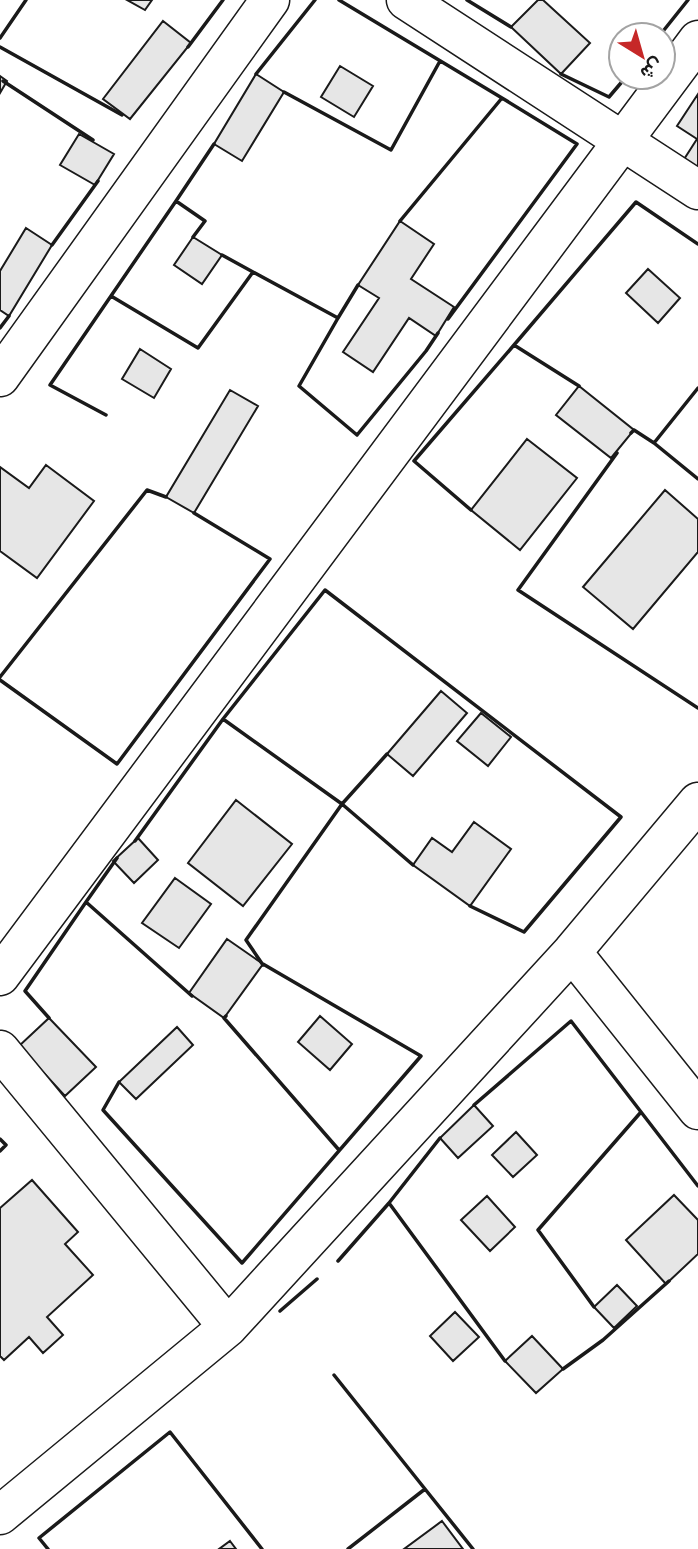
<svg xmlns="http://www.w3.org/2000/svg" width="698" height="1549" font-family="Overpass,Vazirmatn,sans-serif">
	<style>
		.building { fill: #e6e6e6; stroke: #1a1a1a; stroke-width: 2 }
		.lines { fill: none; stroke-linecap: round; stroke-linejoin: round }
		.street-casing { stroke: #1a1a1a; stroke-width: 41 }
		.street { stroke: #fff; stroke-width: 38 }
		.wall { stroke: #1a1a1a; stroke-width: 3.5 }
	</style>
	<rect width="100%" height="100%" fill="#fff"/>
	<path class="building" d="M127,0H152L145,10Z
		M538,0H543L590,43L561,74L511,27Z
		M163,21L191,43L130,119L103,99Z
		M340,66L373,86L354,117L321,97Z
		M256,74L284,92L242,161L214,144Z
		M0,76L7,81L0,93Z
		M698,94V175L681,164L697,139L677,126Z
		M79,134L114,154L95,185L60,165Z
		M400,221L434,244L411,279L454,307L436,336L409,318L373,372L343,352L379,298L358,285Z
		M26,228L52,245L9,316L0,310V271Z
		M193,237L222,255L202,284L174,265Z
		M648,269L680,298L658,323L626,293Z
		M140,349L171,369L154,398L122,379Z
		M579,386L634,430L611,458L556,415Z
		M230,390L258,406L194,513L166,497Z
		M527,439L577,478L520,550L471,510Z
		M46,465L94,501L37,578L0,551V467L29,488Z
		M665,490L698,519V552L633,629L583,587Z
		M441,691L467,713L413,776L387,754Z
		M481,713L511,737L488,766L457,741Z
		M236,800L292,844L243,906L188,863Z
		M474,822L511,849L470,906L413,865L432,838L452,852Z
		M138,838L158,860L134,883L113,861Z
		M175,878L211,904L179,948L142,923Z
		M227,939L263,964L224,1018L189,993Z
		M320,1016L352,1044L330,1070L298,1042Z
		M49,1018L96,1067L65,1096L19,1046Z
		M177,1027L193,1045L136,1099L119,1082Z
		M474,1105L493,1126L458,1158L440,1138Z
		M516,1132L537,1155L513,1177L492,1155Z
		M32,1180L78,1232L65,1244L93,1275L47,1317L63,1335L43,1353L29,1337L4,1360L0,1356V1208Z
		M674,1195L698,1220V1254L666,1284L626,1240Z
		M487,1196L515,1227L490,1251L461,1220Z
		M617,1285L637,1306L614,1328L594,1307Z
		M455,1312L479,1337L453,1361L430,1336Z
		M532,1336L563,1369L536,1393L505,1361Z
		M442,1521L463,1549H404Z
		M230,1541L236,1549H219Z"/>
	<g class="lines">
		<defs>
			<path id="street" d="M406,0L698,190
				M0,377L270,0
				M572,952L698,1110
				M0,976L698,40
				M0,1050L228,1327
				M0,1515L228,1327L572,952L698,802"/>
		</defs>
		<use href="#street" class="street-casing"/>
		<use href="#street" class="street"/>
		<path class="wall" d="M339,0L502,98
			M467,0L511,27
			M660,35L688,0
			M0,38L26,0
			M0,47L122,115
			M188,47L223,0
			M256,74L315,0
			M561,74L609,97L626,77
			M3,81L93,140
			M284,92L391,150L440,61
			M176,201L214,144
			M400,221L502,98L577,144L448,319
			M52,245L98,181
			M222,255L253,272
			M111,296L198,348L253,272L338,318L358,285
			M338,318L299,386L357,435L426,351L438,333
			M0,328L9,316
			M579,386L514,345L636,202L698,244
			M698,388L654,443L698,479
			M106,415L50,385L176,201L205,221L193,237
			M631,433L634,430L654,443
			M617,453L518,590L698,708
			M471,510L414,461L514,345
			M0,677L147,490L166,497
			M0,680L117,764L270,559L194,513
			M387,754L342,804L413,865
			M135,841L223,719
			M117,858L86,902L192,996
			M263,965L246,940L342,804L223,719L325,590L621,817L524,932L470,906
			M226,1016L224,1018L339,1150
			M49,1018L25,991L86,902
			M119,1082L103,1110L242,1263L421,1056L263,964
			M474,1105L571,1021L698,1186
			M0,1139L6,1145L0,1151
			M389,1203L440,1138
			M338,1261L389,1203L505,1361
			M594,1307L538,1230L641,1112
			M280,1311L317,1279
			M563,1369L603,1340L669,1281
			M334,1375L425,1489L348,1549
			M425,1489L473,1549
			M48,1549L39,1538L170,1432L262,1549"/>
	</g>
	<g transform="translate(642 56) rotate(143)"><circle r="33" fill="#ffffff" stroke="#a3a3a3" stroke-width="2"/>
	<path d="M0-5L12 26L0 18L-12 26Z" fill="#c62828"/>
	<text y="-10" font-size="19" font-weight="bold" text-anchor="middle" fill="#1a1a1a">ش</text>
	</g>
</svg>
